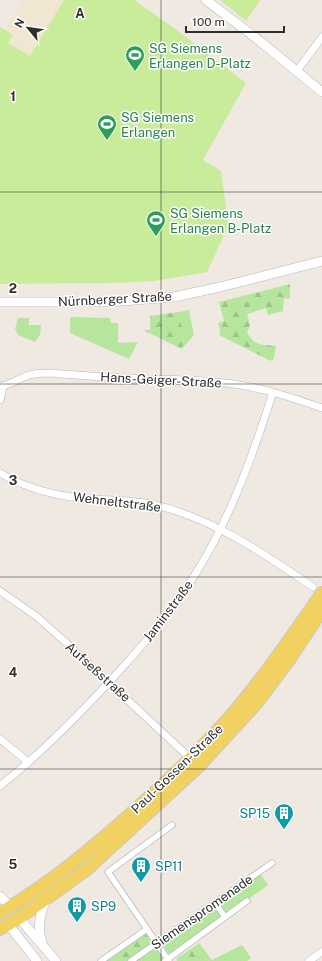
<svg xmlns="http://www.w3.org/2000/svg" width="322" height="961" font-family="'Public Sans',sans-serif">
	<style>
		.education { fill: #f0e6d1 }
		.grass { fill: #b6e59e }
		.forest { fill: url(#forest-firs) }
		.pitch { fill: #c9ec9a }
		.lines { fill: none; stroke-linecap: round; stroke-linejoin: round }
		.pedestrian-casing { stroke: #b4b7c1; stroke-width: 7 }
		.minor-casing { stroke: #b4b7c1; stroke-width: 8 }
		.tertiary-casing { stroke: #b4b7c1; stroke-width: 10 }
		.primary-casing { stroke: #c9c9c9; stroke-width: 14 }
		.pedestrian { stroke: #fff; stroke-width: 5.5 }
		.minor { stroke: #fff; stroke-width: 7 }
		.tertiary { stroke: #fff; stroke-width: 9 }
		.primary { stroke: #f2d163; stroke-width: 12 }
		.grid { fill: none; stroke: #2e2e2e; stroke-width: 1; stroke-opacity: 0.55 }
		.labels { text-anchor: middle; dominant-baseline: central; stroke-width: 3; stroke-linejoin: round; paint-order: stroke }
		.leisure-label { font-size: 13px; fill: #27864d; stroke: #fff; text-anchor: start }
		.street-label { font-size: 13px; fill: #2e2e2e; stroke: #fff }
		.culture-label { font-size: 13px; fill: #0d838f; stroke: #fff; text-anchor: start }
		.grid-label { font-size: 13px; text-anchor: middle; font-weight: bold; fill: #2e2e2e; stroke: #fff; stroke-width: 3; stroke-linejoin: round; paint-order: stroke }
	</style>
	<defs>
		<pattern id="forest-firs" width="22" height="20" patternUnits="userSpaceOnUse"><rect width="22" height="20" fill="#b6e59e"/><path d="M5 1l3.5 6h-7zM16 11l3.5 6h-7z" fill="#9dc588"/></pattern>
	</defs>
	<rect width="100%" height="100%" fill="#efe9e1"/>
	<path class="education" d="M24,0H64L30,56L8,43L4,30Z"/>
	<path class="grass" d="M189,310L194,335L182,349L184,339L179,312Z
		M70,317L110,318L111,323H118V343L138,342L129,359L70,333Z
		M18,318H29V325H41L40,335L35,342L18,335L15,329Z
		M260,874L268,885L170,955L161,943Z
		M199,943L212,960L242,945L251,958L247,961H209L195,946Z
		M156,947L164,959L162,961H135Z"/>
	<path class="forest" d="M290,284V299L284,298L283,311L268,315L266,308L247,314L250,325L247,333C256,346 261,345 276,346L274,358L271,361L219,335L220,329L218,323L224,321L219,302Z
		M179,312L184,339L182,349L145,331L144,330H150V316Z
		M145,933L152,943L127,961H105Z
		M195,946L209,961H177L176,959Z"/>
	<path class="pitch" d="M64,0H134L174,28L246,83L203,160L221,171L228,222L226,231L207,272L154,281L115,283L0,284V27L13,35L8,43L30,56Z
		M220,0H260L246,21Z"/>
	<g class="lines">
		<defs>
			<path id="pedestrian" d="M215,903L225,917
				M101,961L147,929
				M131,961L272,863
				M165,961L247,901
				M169,961L108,872L172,825"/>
			<path id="minor" d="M297,71L322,37
				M0,386C9,386 16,380 24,377C32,373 41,373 50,373C75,375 101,377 126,378C162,380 198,379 233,384C264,388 293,398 322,408
				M0,400L3,387
				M0,473C9,478 18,483 28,486C44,493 70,497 87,499C109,500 130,500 151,504C211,517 263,553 313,587
				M0,591L36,616L62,639L191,759
				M0,739L22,757L28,763
				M0,786C44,751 84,710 122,668C149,638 175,608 196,573C231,517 253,455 273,392
				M309,961L322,952"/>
			<path id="tertiary" d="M206,0L261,42L322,92
				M0,302H108L174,297L220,287L322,261
				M0,896L10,907
				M19,918L56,961
				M8,924L37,961
				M42,943C37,927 40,914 46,899"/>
			<path id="primary" d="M0,913C53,882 101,841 146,800C175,774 202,748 228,719C262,680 292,636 322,593
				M0,929L19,918L86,870L199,766L256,704L289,660L322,610"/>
		</defs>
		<use href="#pedestrian" class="pedestrian-casing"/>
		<use href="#minor" class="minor-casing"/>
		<use href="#tertiary" class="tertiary-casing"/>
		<use href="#primary" class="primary-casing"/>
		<use href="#pedestrian" class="pedestrian"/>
		<use href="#minor" class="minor"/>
		<use href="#tertiary" class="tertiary"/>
		<use href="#primary" class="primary"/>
	</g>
	<path class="grid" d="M161,0V961M0,192H322M0,384H322M0,577H322M0,769H322"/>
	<defs>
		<symbol id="stadium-pin" viewBox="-11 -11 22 30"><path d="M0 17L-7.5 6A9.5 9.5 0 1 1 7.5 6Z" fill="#2e9e5b" stroke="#fff"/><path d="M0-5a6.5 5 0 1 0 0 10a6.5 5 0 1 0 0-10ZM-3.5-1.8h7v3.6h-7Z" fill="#fff"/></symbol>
		<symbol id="building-pin" viewBox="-11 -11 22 30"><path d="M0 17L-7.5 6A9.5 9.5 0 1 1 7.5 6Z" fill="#0f9aa8" stroke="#fff"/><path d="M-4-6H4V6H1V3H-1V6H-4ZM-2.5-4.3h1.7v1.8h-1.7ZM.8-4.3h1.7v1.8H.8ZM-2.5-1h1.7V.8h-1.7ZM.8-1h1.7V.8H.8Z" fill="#fff"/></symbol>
	</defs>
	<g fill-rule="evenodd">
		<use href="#stadium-pin" x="124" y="44" width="22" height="30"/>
		<use href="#stadium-pin" x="96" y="113" width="22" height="30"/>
		<use href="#stadium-pin" x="145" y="209" width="22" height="30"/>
		<use href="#building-pin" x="273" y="802" width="22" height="30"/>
		<use href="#building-pin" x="130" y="855" width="22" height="30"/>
		<use href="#building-pin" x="66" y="895" width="22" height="30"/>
	</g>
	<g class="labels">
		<g class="leisure-label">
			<text x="149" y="48">SG Siemens<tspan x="149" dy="15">Erlangen D-Platz</tspan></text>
			<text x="121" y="117">SG Siemens<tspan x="121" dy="15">Erlangen</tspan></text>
			<text x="170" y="213">SG Siemens<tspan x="170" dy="15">Erlangen B-Platz</tspan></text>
		</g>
		<g class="street-label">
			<text transform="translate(115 299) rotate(-3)">Nürnberger Straße</text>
			<text transform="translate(161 380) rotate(3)">Hans-Geiger-Straße</text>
			<text transform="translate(117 502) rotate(7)">Wehneltstraße</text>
			<text transform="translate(168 611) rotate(-53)">Jaminstraße</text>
			<text transform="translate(98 672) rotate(42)">Aufseßstraße</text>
			<text transform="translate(177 769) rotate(-44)">Paul-Gossen-Straße</text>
			<text transform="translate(202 912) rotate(-35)">Siemenspromenade</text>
		</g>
		<g class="culture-label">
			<text x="270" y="813" text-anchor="end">SP15</text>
			<text x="155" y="866">SP11</text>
			<text x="91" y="906">SP9</text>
		</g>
	</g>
	<g class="grid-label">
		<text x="80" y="18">A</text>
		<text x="13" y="101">1</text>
		<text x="13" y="293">2</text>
		<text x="13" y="485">3</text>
		<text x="13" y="677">4</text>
		<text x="13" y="869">5</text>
	</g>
	<g transform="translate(28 28) rotate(299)" stroke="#ffffff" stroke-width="3" paint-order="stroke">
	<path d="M0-3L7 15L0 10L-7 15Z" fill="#2e2e2e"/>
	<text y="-6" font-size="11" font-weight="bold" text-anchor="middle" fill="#2e2e2e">N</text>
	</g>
	<path d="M186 26v6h98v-6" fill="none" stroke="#2e2e2e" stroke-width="2"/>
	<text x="192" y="26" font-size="12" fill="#2e2e2e" stroke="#ffffff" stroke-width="3" paint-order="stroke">100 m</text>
</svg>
